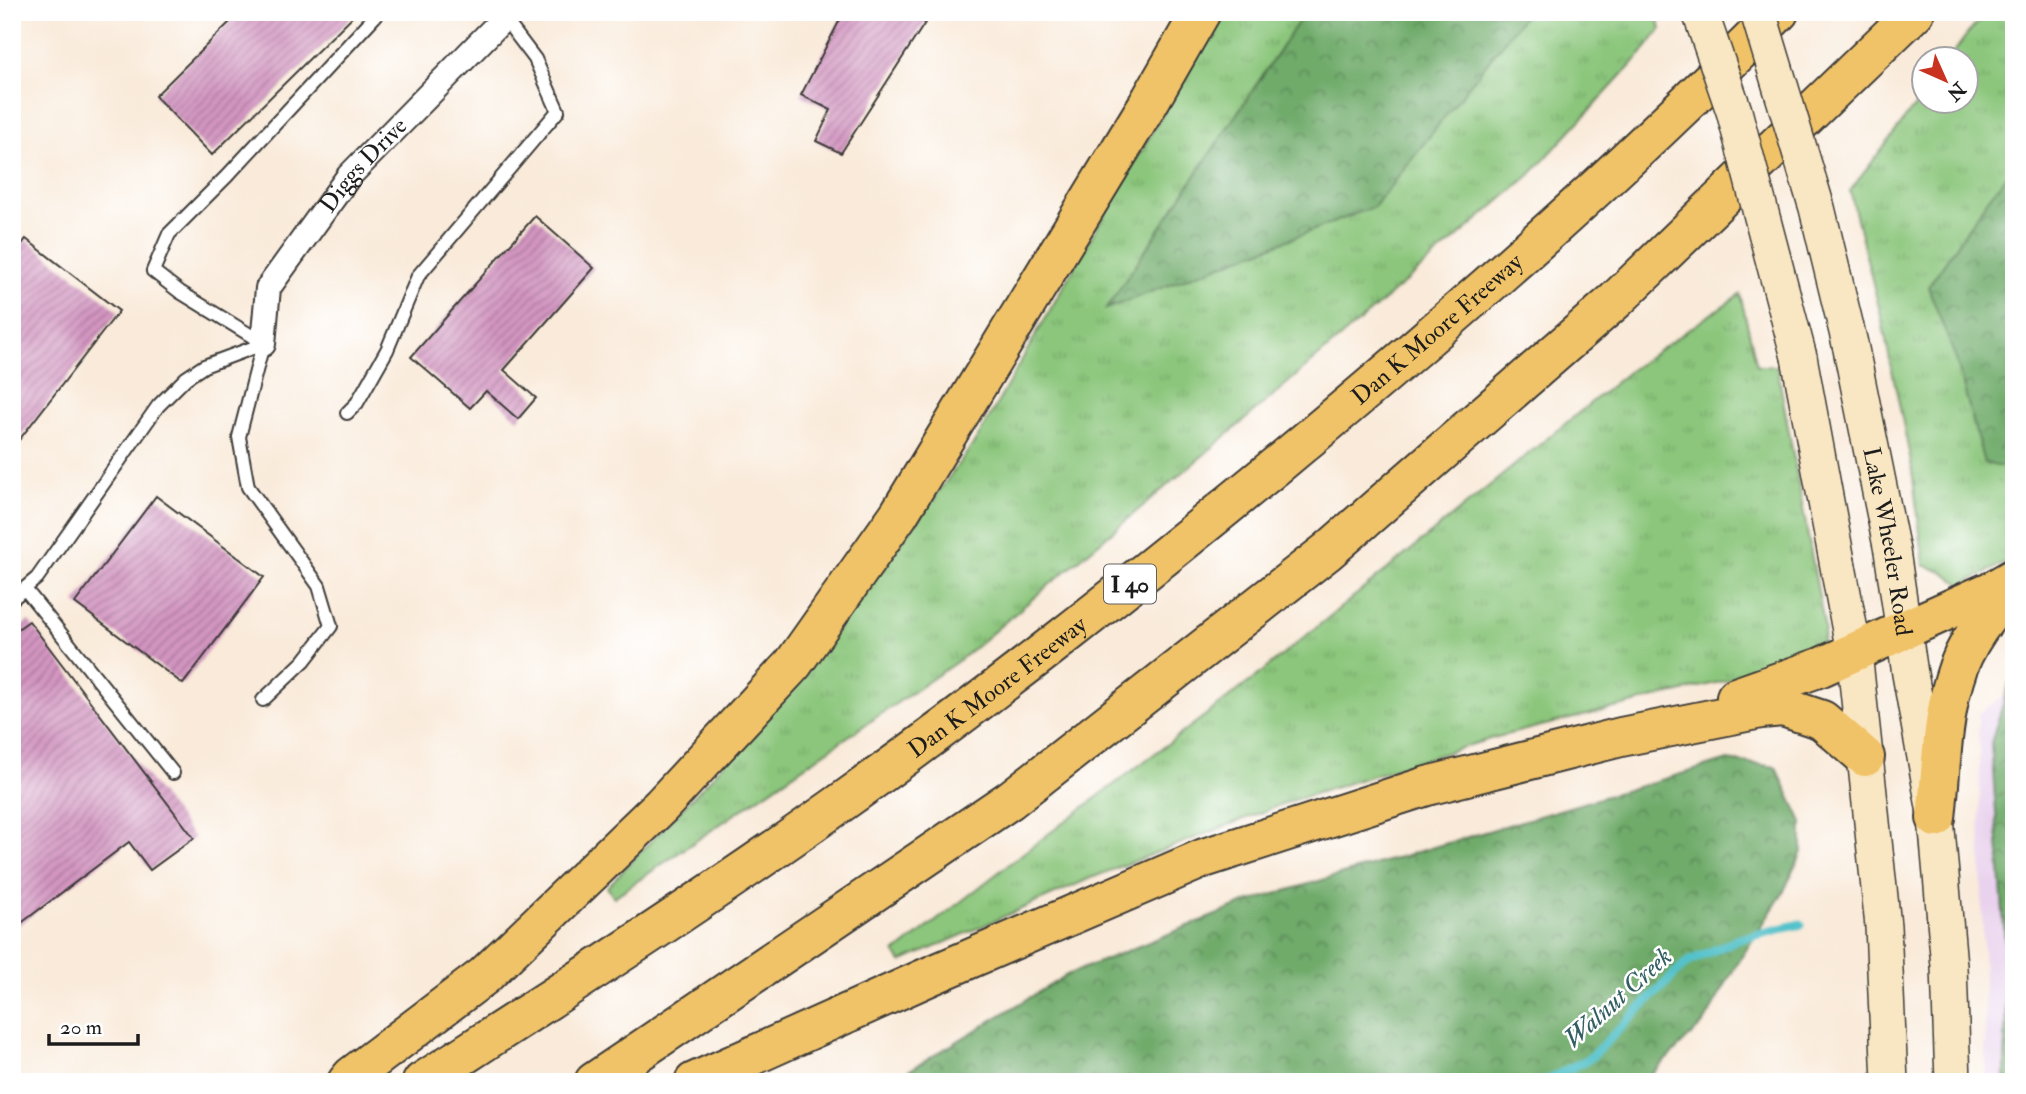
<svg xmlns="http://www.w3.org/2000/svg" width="2026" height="1094" font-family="'IM FELL Double Pica',serif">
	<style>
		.built { fill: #e9d2ed }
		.grass { fill: url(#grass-tufts); stroke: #54714c; stroke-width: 2 }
		.forest { fill: url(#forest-crowns); stroke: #466444; stroke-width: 2 }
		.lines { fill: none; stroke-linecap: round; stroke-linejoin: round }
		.stream { stroke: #54c2cb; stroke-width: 9 }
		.building { fill: url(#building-hatch) }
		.lane-casing { stroke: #3d3b38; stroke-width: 16 }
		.street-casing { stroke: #3d3b38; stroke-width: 28 }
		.secondary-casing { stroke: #3d3b38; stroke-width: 38 }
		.highway-casing { stroke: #3d3b38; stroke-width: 42 }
		.lane { stroke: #fff; stroke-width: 12 }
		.street { stroke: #fff; stroke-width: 24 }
		.secondary { stroke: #f9e7c3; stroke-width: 35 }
		.highway { stroke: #f1c369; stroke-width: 38 }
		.secondary-bridge-casing { stroke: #3d3b38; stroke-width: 38; stroke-linecap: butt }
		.secondary-bridge { stroke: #f9e7c3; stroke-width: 35 }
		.labels { text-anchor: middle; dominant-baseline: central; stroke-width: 5; stroke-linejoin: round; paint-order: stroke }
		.shield { fill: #fff; stroke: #606060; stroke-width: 2 }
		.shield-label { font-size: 23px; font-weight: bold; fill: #1c1c1c }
		.street-label { font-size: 24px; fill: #1c1c1c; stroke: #fff }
		.water-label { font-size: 26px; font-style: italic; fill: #325e62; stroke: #fff }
	</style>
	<defs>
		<pattern id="grass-tufts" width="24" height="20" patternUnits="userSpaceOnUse" patternTransform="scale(1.75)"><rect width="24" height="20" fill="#8bc67b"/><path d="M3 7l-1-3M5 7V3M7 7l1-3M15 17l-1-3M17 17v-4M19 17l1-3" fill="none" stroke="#77aa6a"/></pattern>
		<pattern id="forest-crowns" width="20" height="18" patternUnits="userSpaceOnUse" patternTransform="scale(1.75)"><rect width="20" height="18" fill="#70ab6b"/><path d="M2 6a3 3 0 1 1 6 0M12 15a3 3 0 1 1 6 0" fill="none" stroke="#5b8a57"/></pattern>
		<pattern id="building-hatch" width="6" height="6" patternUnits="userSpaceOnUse" patternTransform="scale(1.75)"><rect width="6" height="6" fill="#d395c1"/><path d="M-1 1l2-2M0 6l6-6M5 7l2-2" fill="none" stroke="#aa799c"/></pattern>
	</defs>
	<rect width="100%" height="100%" fill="#fff"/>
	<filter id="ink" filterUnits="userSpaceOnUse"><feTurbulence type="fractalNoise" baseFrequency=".0143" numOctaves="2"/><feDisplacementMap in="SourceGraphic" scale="14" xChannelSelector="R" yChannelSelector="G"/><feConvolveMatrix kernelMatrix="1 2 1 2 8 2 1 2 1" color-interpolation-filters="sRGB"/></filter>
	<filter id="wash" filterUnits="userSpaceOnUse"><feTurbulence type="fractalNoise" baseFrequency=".00686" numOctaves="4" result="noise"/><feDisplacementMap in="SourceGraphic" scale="28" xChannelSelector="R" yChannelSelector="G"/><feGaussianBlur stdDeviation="1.57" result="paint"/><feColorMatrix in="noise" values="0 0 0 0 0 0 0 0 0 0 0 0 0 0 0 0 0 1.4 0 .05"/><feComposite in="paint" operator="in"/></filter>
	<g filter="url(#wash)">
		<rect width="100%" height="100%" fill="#f9ead9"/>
		<path class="built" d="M2014,688V1082H1986L1978,714Z"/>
		<path class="grass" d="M1222,12H1656L1661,29L1637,59L1530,175L1219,442L961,659L614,897L607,887L710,779L809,668L977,439L1093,234Z
			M1988,12H2014V558L1962,585L1942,572L1924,565L1911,462L1881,316L1850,191L1924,94V102H1966V60L1949,59L1968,33Z
			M1740,294L1757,366H1777L1825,630L1821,646L1744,676L1493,738L1288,802L1091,878L901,962L895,953L1022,854L1252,680L1632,369Z"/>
		<path class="forest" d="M1305,12H1527L1374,207L1106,309Z
			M2014,166V470L1984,463L1956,359L1928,287L1988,199Z
			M2014,667V1082H2005L2006,955L1991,743Z
			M1728,760L1776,767L1802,822V852L1783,893L1735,967L1704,1023L1643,1082H890L1067,975L1248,902Z"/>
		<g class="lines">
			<path class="stream" d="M1544,1082L1590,1058L1686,963L1738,939L1801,924"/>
		</g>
		<g id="blocks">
			<path class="building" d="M240,12H357L212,155L155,96Z
				M844,12H932L841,153L816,141L831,110L801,95Z
				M535,216L594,268L504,370L536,398L518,419L486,391L470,408L411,357Z
				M26,239L119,311L12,449V257Z
				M156,496L264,577L183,684L75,603Z
				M29,621L194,838L150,870L129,842L12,930V633Z"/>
		</g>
	</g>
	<g filter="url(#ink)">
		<use href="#blocks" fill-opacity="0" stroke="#3d3b38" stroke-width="2"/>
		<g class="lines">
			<defs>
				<path id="lane" d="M263,343L180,292L153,271L169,234L227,176L379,12
					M347,413L357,403L387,350L418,276L558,111L535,59L504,18
					M25,589L173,773
					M12,599L37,578L158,406L186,378L204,366L263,344
					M263,700L304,661L331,626L319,586L248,487L239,437L263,344"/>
				<g id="street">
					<path id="s1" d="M263,344L268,288L349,176L506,16L504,12"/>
				</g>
				<g id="secondary">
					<path id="s2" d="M1850,344L1892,551L1910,674L1936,818L1949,966L1953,1082"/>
					<path d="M1799,357L1854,652L1883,926L1890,1082"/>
				</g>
				<g id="highway">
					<path d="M1736,697L1821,667L1995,589L2014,578"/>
					<path d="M1936,818C1941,773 1941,724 1954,680C1964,643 1989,613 2014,585"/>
					<path d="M347,1082L352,1076L484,976L661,806L793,664L899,514L1151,99L1201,12"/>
					<path id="s3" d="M422,1082C561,992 700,903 835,807C989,698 1136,581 1282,461C1454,318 1622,171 1779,12"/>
					<path d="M594,1082L1010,800L1328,551L1616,300L1915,12"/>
					<path d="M694,1082L930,976L1204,858L1427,786L1621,737L1761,709L1783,707L1822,720L1865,757"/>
				</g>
			</defs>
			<use href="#lane" class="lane-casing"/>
			<use href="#street" class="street-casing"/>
			<use href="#secondary" class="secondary-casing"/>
			<use href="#highway" class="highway-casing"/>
			<use href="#lane" class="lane"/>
			<use href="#street" class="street"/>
			<use href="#secondary" class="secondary"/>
			<use href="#highway" class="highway"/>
			<defs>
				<path id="secondary-bridge" d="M1700,12L1734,111L1799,357
					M1758,12L1817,208L1850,344"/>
			</defs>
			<use href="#secondary-bridge" class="secondary-bridge-casing"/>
			<use href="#secondary-bridge" class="secondary-bridge"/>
		</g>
	</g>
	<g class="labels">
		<rect class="shield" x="1104" y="564.5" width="52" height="39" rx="5"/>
		<g class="shield-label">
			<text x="1130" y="584">I 40</text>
		</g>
		<g class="street-label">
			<text stroke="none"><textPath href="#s1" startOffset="212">Diggs Drive</textPath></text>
			<text stroke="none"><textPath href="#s3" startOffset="1265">Dan K Moore Freeway</textPath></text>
			<text stroke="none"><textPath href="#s2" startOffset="201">Lake Wheeler Road</textPath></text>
			<text stroke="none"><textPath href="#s3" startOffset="698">Dan K Moore Freeway</textPath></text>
		</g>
		<g class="water-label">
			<text transform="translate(1618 998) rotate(-42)">Walnut Creek</text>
		</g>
	</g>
	<rect width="2026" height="1094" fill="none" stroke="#fff" stroke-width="42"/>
	<g transform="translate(1945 80) rotate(135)"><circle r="33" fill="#ffffff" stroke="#a4a4a4" stroke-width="2"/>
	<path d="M0-5L12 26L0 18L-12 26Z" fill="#c8321e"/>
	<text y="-10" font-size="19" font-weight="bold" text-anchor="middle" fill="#1c1c1c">N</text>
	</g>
	<path d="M49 1034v10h89v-10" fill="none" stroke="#1c1c1c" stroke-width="3.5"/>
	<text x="60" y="1034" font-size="21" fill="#1c1c1c" stroke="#ffffff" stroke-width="5" paint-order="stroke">20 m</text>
</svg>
